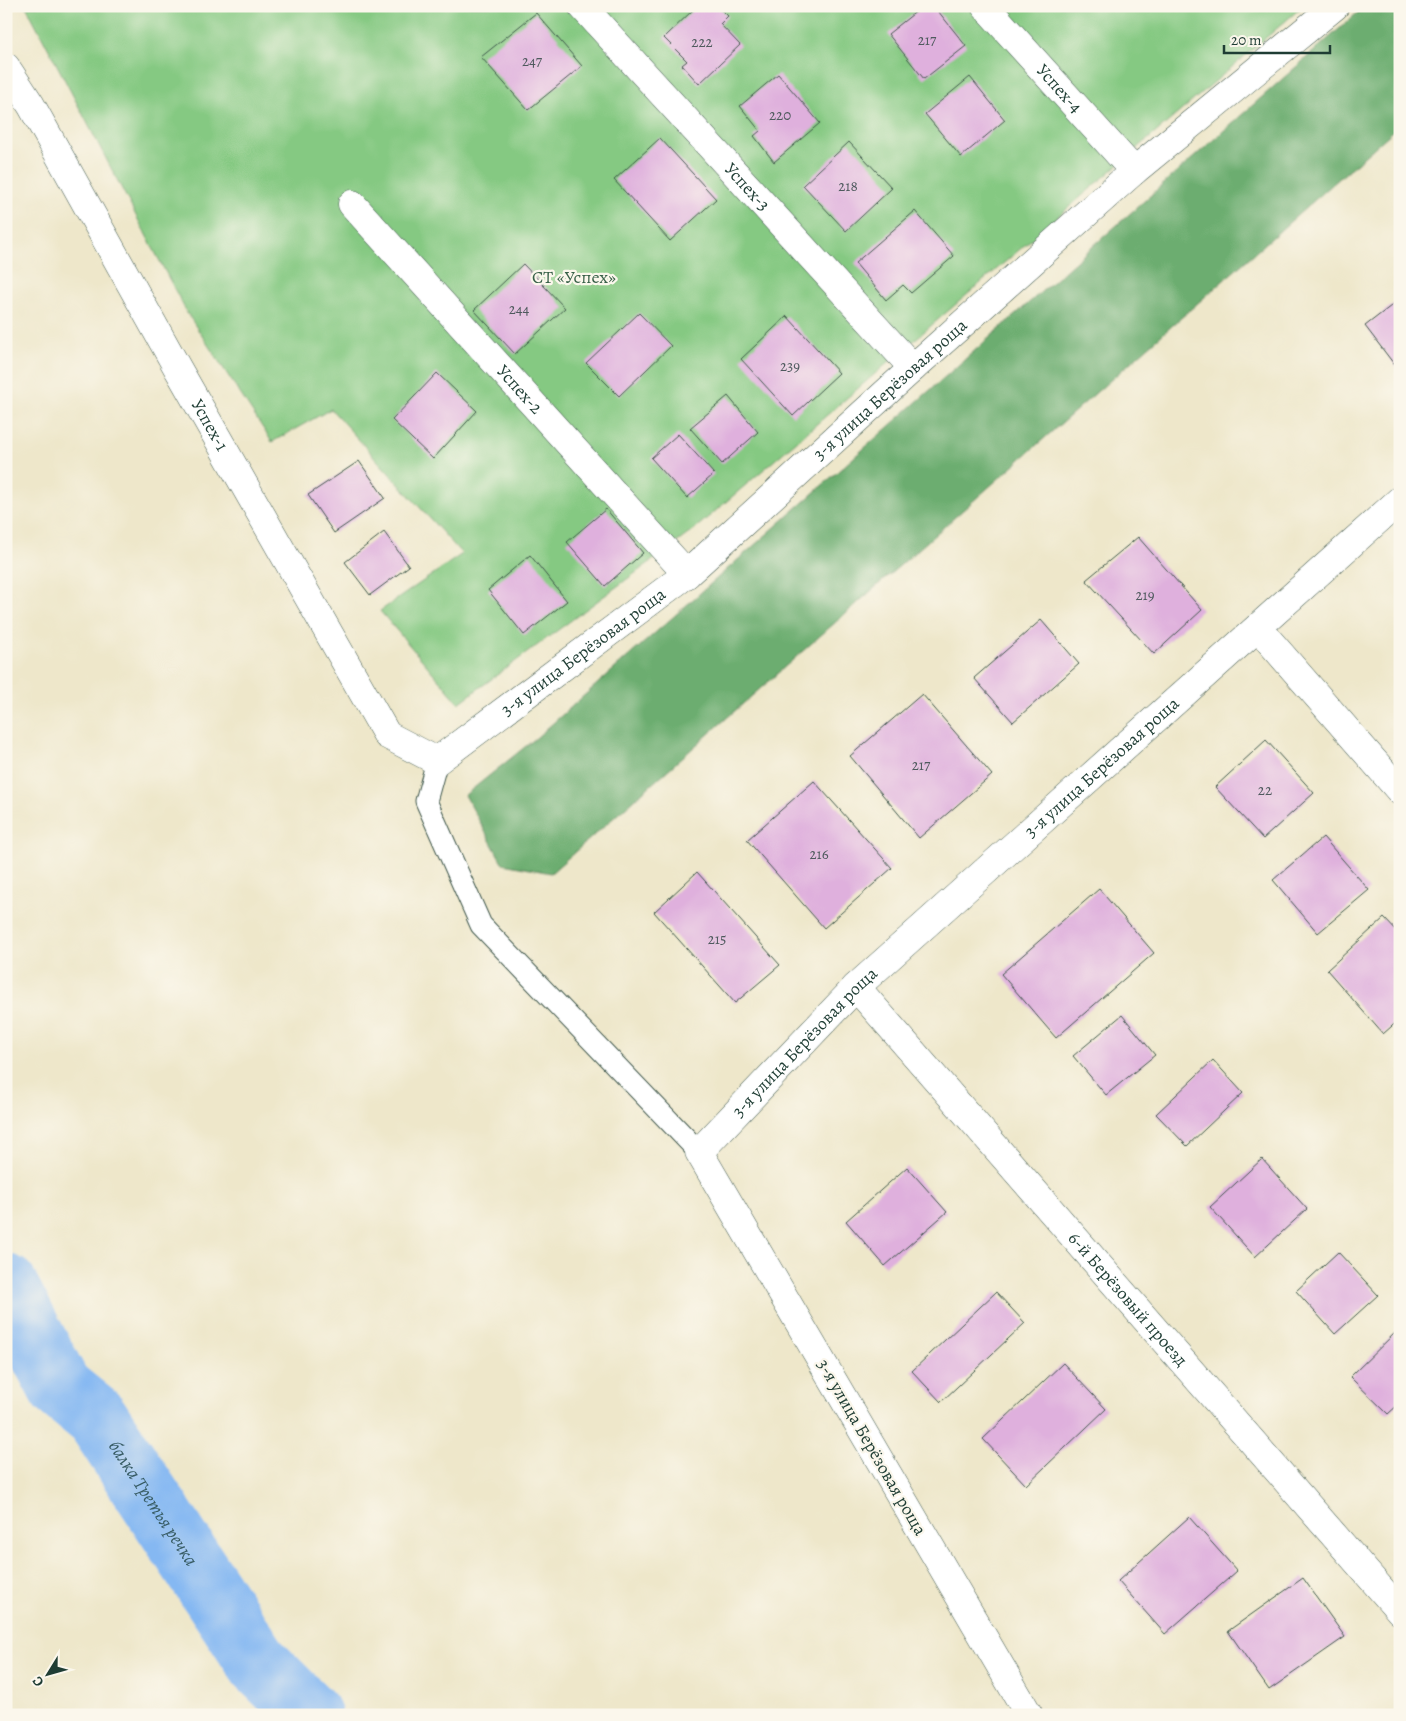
<svg xmlns="http://www.w3.org/2000/svg" width="1406" height="1721" font-family="Alegreya,serif">
	<style>
		.green { fill: #85c982; stroke: #52835b }
		.forest { fill: #6cad70; stroke: #467552 }
		.lines { fill: none; stroke-linecap: round; stroke-linejoin: round }
		.river { stroke: #85b8f2; stroke-width: 64 }
		.building { fill: #dfb0dd }
		.lane-casing { stroke: #3e564a; stroke-width: 23 }
		.street-casing { stroke: #3e564a; stroke-width: 29 }
		.lane { stroke: #fff; stroke-width: 21 }
		.street { stroke: #fff; stroke-width: 28 }
		.labels { text-anchor: middle; dominant-baseline: central; stroke-width: 4.5; stroke-linejoin: round; paint-order: stroke }
		.number-label { font-size: 15px; fill: #4f5a5e }
		.street-label { font-size: 18px; fill: #1f3d34; stroke: #fbf7ec }
		.park-label { font-size: 18px; fill: #386048; stroke: #fbf7ec }
		.water-label { font-size: 19px; font-style: italic; fill: #385c64; stroke: #fbf7ec }
	</style>
	<rect width="100%" height="100%" fill="#fbf7ec"/>
	<filter id="ink" filterUnits="userSpaceOnUse"><feTurbulence type="fractalNoise" baseFrequency=".02" numOctaves="2"/><feDisplacementMap in="SourceGraphic" scale="10" xChannelSelector="R" yChannelSelector="G"/><feConvolveMatrix kernelMatrix="1 2 1 2 8 2 1 2 1" color-interpolation-filters="sRGB"/></filter>
	<filter id="wash" filterUnits="userSpaceOnUse"><feTurbulence type="fractalNoise" baseFrequency=".0096" numOctaves="4" result="noise"/><feDisplacementMap in="SourceGraphic" scale="20" xChannelSelector="R" yChannelSelector="G"/><feGaussianBlur stdDeviation="1.12" result="paint"/><feColorMatrix in="noise" values="0 0 0 0 0 0 0 0 0 0 0 0 0 0 0 0 0 1.4 0 .05"/><feComposite in="paint" operator="in"/></filter>
	<g filter="url(#wash)">
		<rect width="100%" height="100%" fill="#eee7ca"/>
		<path class="green" d="M26,6H1303L691,532L459,703L380,611L462,554L331,409L272,442L187,313Z"/>
		<path class="forest" d="M1365,6H1400V125L551,873L503,864L465,795L536,738Z"/>
		<g class="lines">
			<path class="river" id="s1" d="M6,1286L60,1388L97,1418L259,1664L310,1715"/>
		</g>
		<g id="blocks">
			<path class="building" d="M697,6H718L728,16L720,24L740,45L699,84L682,65L687,61L664,38Z
				M923,6H934L966,46L924,79L888,34Z
				M536,13L582,66L528,110L481,57Z
				M778,74L820,123L774,162L754,136L760,131L740,106Z
				M970,77L1005,120L961,157L925,114Z
				M660,138L716,199L670,241L614,180Z
				M849,142L892,188L846,231L803,185Z
				M915,211L954,256L911,293L903,285L886,300L855,263Z
				M523,264L565,308L515,354L474,310Z
				M1400,299V372L1365,326Z
				M639,313L671,346L619,396L586,363Z
				M787,316L839,373L793,416L741,359Z
				M437,373L477,411L433,459L392,420Z
				M728,396L758,432L722,464L690,428Z
				M678,434L714,474L687,498L651,458Z
				M359,461L385,498L334,533L308,495Z
				M606,509L643,553L605,586L567,542Z
				M384,532L409,566L370,595L345,562Z
				M1138,537L1202,610L1154,654L1086,580Z
				M530,555L567,601L524,635L488,590Z
				M1041,620L1079,664L1013,722L974,678Z
				M922,694L992,775L919,838L850,756Z
				M1266,740L1314,793L1263,839L1215,787Z
				M814,781L892,868L824,928L747,840Z
				M1323,837L1369,890L1318,933L1273,880Z
				M697,872L780,965L735,1003L654,912Z
				M1099,889L1154,953L1056,1038L1001,974Z
				M1384,918L1400,935V1019L1383,1034L1327,970Z
				M1122,1015L1155,1055L1106,1095L1073,1056Z
				M1213,1060L1243,1093L1187,1146L1156,1114Z
				M1262,1159L1307,1209L1255,1257L1210,1207Z
				M907,1167L947,1212L885,1266L846,1221Z
				M1338,1252L1378,1295L1335,1334L1296,1291Z
				M996,1292L1025,1323L941,1402L912,1371Z
				M1400,1328V1403L1388,1414L1350,1377Z
				M1063,1363L1106,1409L1026,1485L983,1439Z
				M1189,1517L1237,1571L1165,1634L1118,1581Z
				M1303,1578L1345,1637L1269,1690L1228,1631Z"/>
		</g>
	</g>
	<g filter="url(#ink)">
		<use href="#blocks" fill-opacity="0" stroke="#3e564a" stroke-width="1"/>
		<g class="lines">
			<defs>
				<path id="lane" d="M437,761L426,801L481,925L699,1152"/>
				<g id="street">
					<path id="s2" d="M582,6L913,368"/>
					<path id="s3" d="M985,6L1134,171"/>
					<path id="s4" d="M6,67L31,105L178,369L387,735L437,761L687,574L913,368L1134,171L1335,6"/>
					<path id="s5" d="M352,204L687,574"/>
					<path d="M1258,628L1400,791"/>
					<path id="s6" d="M856,987L1400,1611"/>
					<path id="s7" d="M1029,1715L699,1152L856,987L1400,500"/>
				</g>
			</defs>
			<use href="#lane" class="lane-casing"/>
			<use href="#street" class="street-casing"/>
			<use href="#lane" class="lane"/>
			<use href="#street" class="street"/>
		</g>
	</g>
	<g class="labels">
		<g class="number-label">
			<text x="927" y="40">217</text>
			<text x="702" y="42">222</text>
			<text x="532" y="61">247</text>
			<text x="780" y="115">220</text>
			<text x="848" y="186">218</text>
			<text x="519" y="309">244</text>
			<text x="790" y="366">239</text>
			<text x="1145" y="595">219</text>
			<text x="921" y="765">217</text>
			<text x="1265" y="790">22</text>
			<text x="819" y="854">216</text>
			<text x="717" y="939">215</text>
		</g>
		<g class="street-label">
			<text stroke="none"><textPath href="#s3" startOffset="111">Успех-4</textPath></text>
			<text stroke="none"><textPath href="#s2" startOffset="245">Успех-3</textPath></text>
			<text stroke="none"><textPath href="#s5" startOffset="250">Успех-2</textPath></text>
			<text stroke="none"><textPath href="#s4" startOffset="1412">3-я улица Берёзовая роща</textPath></text>
			<text stroke="none"><textPath href="#s4" startOffset="412">Успех-1</textPath></text>
			<text stroke="none"><textPath href="#s4" startOffset="1008">3-я улица Берёзовая роща</textPath></text>
			<text stroke="none"><textPath href="#s7" startOffset="1210">3-я улица Берёзовая роща</textPath></text>
			<text stroke="none"><textPath href="#s7" startOffset="805">3-я улица Берёзовая роща</textPath></text>
			<text stroke="none"><textPath href="#s6" startOffset="414">6-й Берёзовый проезд</textPath></text>
			<text transform="translate(872 1447) rotate(60)">3-я улица Берёзовая роща</text>
		</g>
		<g class="park-label">
			<text x="574" y="277">СТ «Успех»</text>
		</g>
		<g class="water-label">
			<text stroke="none"><textPath href="#s1" startOffset="265">балка Третья речка</textPath></text>
		</g>
	</g>
	<rect width="1406" height="1721" fill="none" stroke="#fbf7ec" stroke-width="25"/>
	<g transform="translate(48 1674) rotate(233)" stroke="#fbf7ec" stroke-width="4" paint-order="stroke">
	<path d="M0-4L9 19L0 12L-9 19Z" fill="#1f3d34"/>
	<text y="-8" font-size="14" font-weight="bold" text-anchor="middle" fill="#1f3d34">С</text>
	</g>
	<path d="M1224 45v8h106v-8" fill="none" stroke="#1f3d34" stroke-width="2.5"/>
	<text x="1231" y="45" font-size="15" fill="#1f3d34" stroke="#fbf7ec" stroke-width="4" paint-order="stroke">20 m</text>
</svg>
